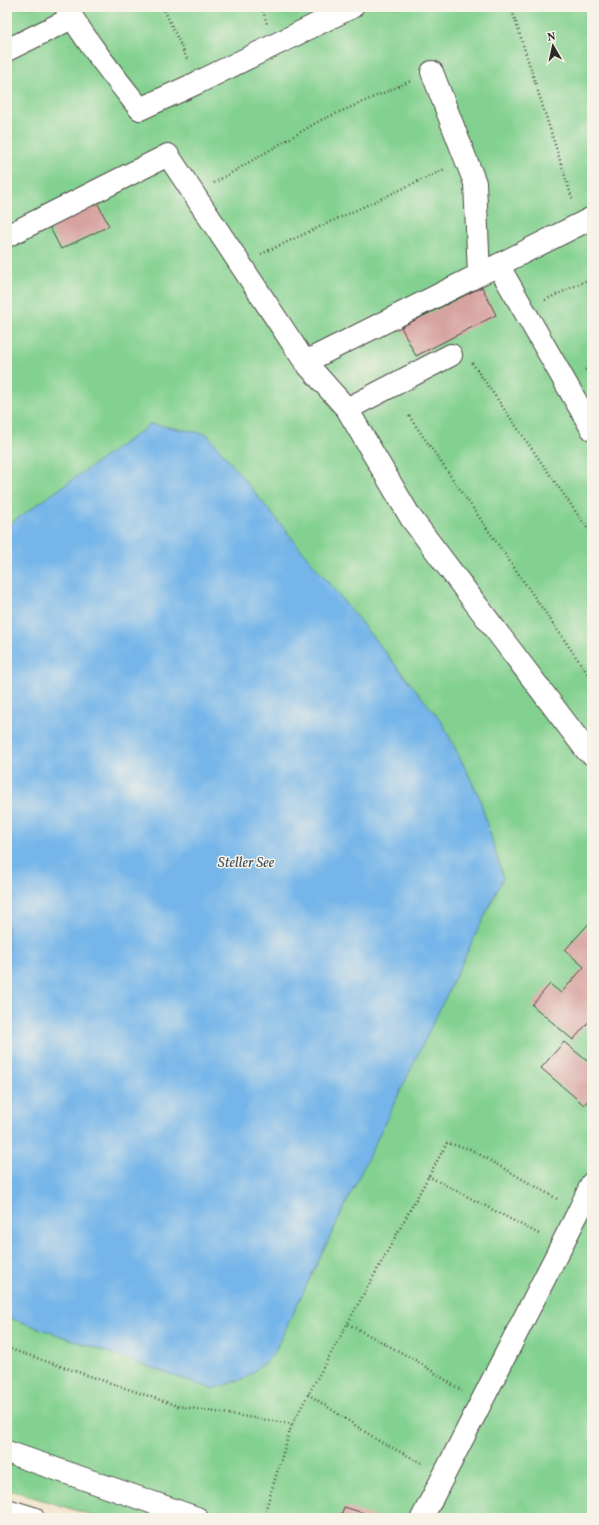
<svg xmlns="http://www.w3.org/2000/svg" width="599" height="1525" font-family="Vollkorn,serif">
	<style>
		.green { fill: #83d190; stroke: #577e5e }
		.water { fill: #75b5e9; stroke: #50708a }
		.building { fill: #d7a3a1 }
		.lines { fill: none; stroke-linecap: round; stroke-linejoin: round }
		.minor-casing { stroke: #494743; stroke-width: 24 }
		.path { stroke: #494743; stroke-width: 2.5; stroke-dasharray: 1 3; stroke-linecap: butt }
		.minor { stroke: #fff; stroke-width: 22 }
		.labels { text-anchor: middle; dominant-baseline: central; stroke-width: 3; stroke-linejoin: round; paint-order: stroke }
		.water-label { font-size: 15px; font-style: italic; fill: #415464; stroke: #f7f3e8 }
	</style>
	<rect width="100%" height="100%" fill="#f7f3e8"/>
	<filter id="ink" filterUnits="userSpaceOnUse"><feTurbulence type="fractalNoise" baseFrequency=".025" numOctaves="2"/><feDisplacementMap in="SourceGraphic" scale="8" xChannelSelector="R" yChannelSelector="G"/><feConvolveMatrix kernelMatrix="1 2 1 2 8 2 1 2 1" color-interpolation-filters="sRGB"/></filter>
	<filter id="wash" filterUnits="userSpaceOnUse"><feTurbulence type="fractalNoise" baseFrequency=".012" numOctaves="4" result="noise"/><feDisplacementMap in="SourceGraphic" scale="16" xChannelSelector="R" yChannelSelector="G"/><feGaussianBlur stdDeviation="0.9" result="paint"/><feColorMatrix in="noise" values="0 0 0 0 0 0 0 0 0 0 0 0 0 0 0 0 0 1.4 0 .05"/><feComposite in="paint" operator="in"/></filter>
	<g filter="url(#wash)">
		<rect width="100%" height="100%" fill="#f3e4cb"/>
		<path class="green" d="M7,7H592V1518H101L7,1489Z"/>
		<path class="water" d="M151,424L207,434L442,722L479,796L503,878L273,1355L246,1378L212,1389L7,1317V526Z"/>
		<g id="blocks">
			<path class="building" d="M96,200L109,226L61,249L48,224Z
				M482,287L496,315L416,356L401,327Z
				M592,920V1018L573,1040L532,1005L550,984L561,993L584,967L565,950Z
				M564,1042L592,1065V1095L584,1105L541,1068Z
				M344,1507L380,1518H340Z"/>
		</g>
	</g>
	<g filter="url(#ink)">
		<use href="#blocks" fill-opacity="0" stroke="#494743" stroke-width="1"/>
		<g class="lines">
			<defs>
				<path id="minor" d="M66,7C87,43 114,76 140,109L199,82L352,7
					M7,50L72,18
					M432,72L475,183L479,274
					M7,236L168,155L305,362L347,409L411,518L587,751L592,754
					M498,265L592,429
					M305,362L592,218
					M347,409L451,355
					M7,1452L197,1518
					M7,1510L33,1518
					M422,1518L579,1211L592,1183"/>
			</defs>
			<use href="#minor" class="minor-casing"/>
			<path class="path" d="M163,7L188,61
				M262,7L267,24
				M511,7L573,201
				M214,183L321,120L411,81
				M261,254L445,169
				M545,300L592,278
				M472,363L592,535
				M585,370L592,367
				M409,416L592,680
				M428,1176L541,1235
				M348,1324L417,1361L462,1391
				M7,1348L178,1406L292,1424L447,1143L470,1149L559,1200
				M308,1394L379,1441L424,1464
				M263,1518L292,1424"/>
			<use href="#minor" class="minor"/>
		</g>
	</g>
	<g class="labels">
		<g class="water-label">
			<text x="246" y="863">Steller See</text>
		</g>
	</g>
	<rect width="599" height="1525" fill="none" stroke="#f7f3e8" stroke-width="24"/>
	<g transform="translate(553 46) rotate(351)" stroke="#f7f3e8" stroke-width="3" paint-order="stroke">
	<path d="M0-3L7 15L0 10L-7 15Z" fill="#2b2b2b"/>
	<text y="-6" font-size="11" font-weight="bold" text-anchor="middle" fill="#2b2b2b">N</text>
	</g>
</svg>
